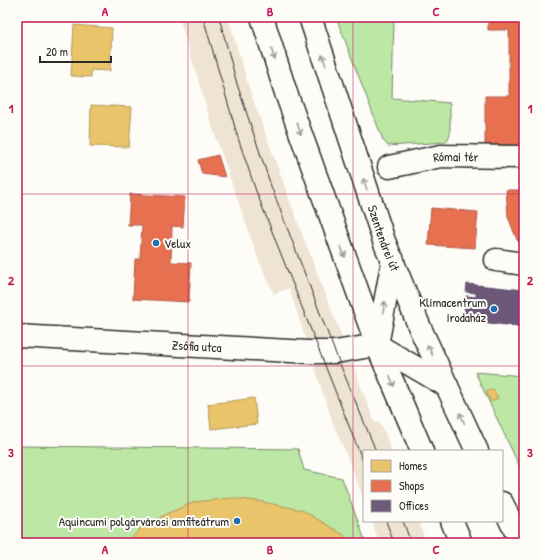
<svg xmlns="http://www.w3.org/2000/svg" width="541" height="560" font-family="'Patrick Hand',sans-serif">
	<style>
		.built { fill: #efe4d3 }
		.green { fill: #bde7a4; stroke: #748968 }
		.homes { fill: #e9c46a; stroke: #b09657 }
		.shops { fill: #e76f51; stroke: #af5b46 }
		.offices { fill: #6d597a; stroke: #594b62 }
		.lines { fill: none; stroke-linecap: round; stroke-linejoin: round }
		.minor-casing { stroke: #2b2b2b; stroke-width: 25 }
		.major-casing { stroke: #2b2b2b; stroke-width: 25 }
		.minor { stroke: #fdfcf7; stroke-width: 22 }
		.major { stroke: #fdfcf7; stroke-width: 22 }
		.tram { stroke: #2b2b2b; stroke-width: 1 }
		.oneway { stroke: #9e9e9b }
		.grid { fill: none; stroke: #c2185b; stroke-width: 1; stroke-opacity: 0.55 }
		.poi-dot { fill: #1f6fb2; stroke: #fdfcf7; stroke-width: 1.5 }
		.labels { text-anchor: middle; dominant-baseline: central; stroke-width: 4; stroke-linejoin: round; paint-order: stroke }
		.street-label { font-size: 13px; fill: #2b2b2b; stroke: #fdfcf7 }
		.poi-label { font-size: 13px; fill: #2b2b2b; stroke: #fdfcf7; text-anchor: end }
		.neatline { fill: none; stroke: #c2185b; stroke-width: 1.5 }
		.grid-label { font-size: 13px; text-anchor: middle; font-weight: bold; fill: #c2185b }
	</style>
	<rect width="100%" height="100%" fill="#fdfcf7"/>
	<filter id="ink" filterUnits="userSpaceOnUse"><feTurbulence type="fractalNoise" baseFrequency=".025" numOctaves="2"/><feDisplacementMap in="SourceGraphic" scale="8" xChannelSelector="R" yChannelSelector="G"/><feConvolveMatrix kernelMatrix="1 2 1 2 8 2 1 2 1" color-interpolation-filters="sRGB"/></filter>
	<g filter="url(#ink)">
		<path class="built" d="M179,17H228L250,91L301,231L375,423L378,421L382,426L392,451H364V500L343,446L333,424L289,288L274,294L259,261L214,132Z
			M372,521H418L427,543H379Z"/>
		<path class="green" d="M336,17H394L392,98L450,103V135L446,142L388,146L383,140Z
			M475,372L524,376V476Z
			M17,446L298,449L304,470L342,478L366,543H17Z"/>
		<path class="homes" d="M74,25L112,28L110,71L91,70V77L71,76Z
			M91,105L132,107L129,147L90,146Z
			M17,205H21L17,279Z
			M493,389L498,398L491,402L486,392Z
			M254,398L257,424L211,429L208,404Z
			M231,498L258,501L302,510L344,535L352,543H127L140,529L168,513L195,502Z"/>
		<path class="shops" d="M488,17H524V148H485V96H509V30H488Z
			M218,155L225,177L202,174L198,160Z
			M506,190H524V247L517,240L508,217Z
			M130,194L185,197L183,227L172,226L171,262L191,263L189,302L133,299L135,259H140L142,225H128Z
			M431,208L478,212L475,248L428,245Z"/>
		<path class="offices" d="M467,284L524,290V327L463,320L466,296L476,297V293L466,292Z"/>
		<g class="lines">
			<defs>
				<g id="minor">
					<path id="s1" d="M389,167L441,156L524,157"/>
					<path d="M496,260L524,264"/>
					<path id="s2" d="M17,336L309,352H335L377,345L447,386"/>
					<path d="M377,345L393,260"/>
				</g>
				<g id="major">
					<path d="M262,17L286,93L377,345L422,451"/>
					<path id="s3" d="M310,17L384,241L420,328L477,451"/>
					<path d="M502,503L521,543"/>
					<path d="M452,521L461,543"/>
				</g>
			</defs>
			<use href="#minor" class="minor-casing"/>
			<use href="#major" class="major-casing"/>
			<use href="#minor" class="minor"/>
			<use href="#major" class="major"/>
			<path class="tram" d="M203,17L238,138L256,191L364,464
				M219,17L237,84L271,186L335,352L376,451
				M386,521L394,543
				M403,521L411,543"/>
		</g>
		<defs><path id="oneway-shaft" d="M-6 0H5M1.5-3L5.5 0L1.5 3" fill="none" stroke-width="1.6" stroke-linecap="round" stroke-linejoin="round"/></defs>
		<g class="oneway">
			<use href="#oneway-shaft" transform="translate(273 54) rotate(72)"/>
			<use href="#oneway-shaft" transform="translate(324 60) rotate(-109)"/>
			<use href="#oneway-shaft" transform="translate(299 129) rotate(71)"/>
			<use href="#oneway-shaft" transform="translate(365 184) rotate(-109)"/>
			<use href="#oneway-shaft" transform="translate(343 252) rotate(69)"/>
			<use href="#oneway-shaft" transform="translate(384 307) rotate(-80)"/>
			<use href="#oneway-shaft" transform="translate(430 350) rotate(-115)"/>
			<use href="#oneway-shaft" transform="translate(392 381) rotate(67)"/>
			<use href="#oneway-shaft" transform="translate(462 418) rotate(-115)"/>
		</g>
	</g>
	<path class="grid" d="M188,17V543M353,17V543M17,194H524M17,366H524"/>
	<g class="poi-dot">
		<circle cx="156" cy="243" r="4"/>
		<circle cx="494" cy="309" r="4"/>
		<circle cx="237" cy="521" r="4"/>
	</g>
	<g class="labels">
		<g class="street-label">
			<text stroke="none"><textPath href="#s1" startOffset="68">Római tér</textPath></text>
			<text stroke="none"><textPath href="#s3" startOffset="233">Szentendrei út</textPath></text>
			<text stroke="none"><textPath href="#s2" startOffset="180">Zsófia utca</textPath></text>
		</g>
		<g class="poi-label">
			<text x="164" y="243" text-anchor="start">Velux</text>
			<text x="486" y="302">Klímacentrum<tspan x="486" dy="15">Irodaház</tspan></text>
			<text x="229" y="521">Aquincumi polgárvárosi amfiteátrum</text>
		</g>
	</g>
	<rect width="541" height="560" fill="none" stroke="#fdfcf7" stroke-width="44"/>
	<rect x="363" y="450" width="140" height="72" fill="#fdfcf7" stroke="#a9a8a5"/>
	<rect x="371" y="460" width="20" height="12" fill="#e9c46a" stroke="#a9a8a5"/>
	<text x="399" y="470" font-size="12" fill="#2b2b2b">Homes</text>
	<rect x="371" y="480" width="20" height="12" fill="#e76f51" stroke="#a9a8a5"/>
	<text x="399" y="490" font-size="12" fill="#2b2b2b">Shops</text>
	<rect x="371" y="500" width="20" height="12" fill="#6d597a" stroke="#a9a8a5"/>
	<text x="399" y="510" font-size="12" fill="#2b2b2b">Offices</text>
	<path d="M40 56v6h71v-6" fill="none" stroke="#2b2b2b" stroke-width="2"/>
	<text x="46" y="56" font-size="12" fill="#2b2b2b" stroke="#fdfcf7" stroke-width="3" paint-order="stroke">20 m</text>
	<rect x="22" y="22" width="497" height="516" class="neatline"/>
	<g class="grid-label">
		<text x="105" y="16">A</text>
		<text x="270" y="16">B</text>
		<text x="436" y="16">C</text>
		<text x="11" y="113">1</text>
		<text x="530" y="113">1</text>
		<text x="11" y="285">2</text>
		<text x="530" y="285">2</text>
		<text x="11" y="457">3</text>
		<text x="530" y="457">3</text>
		<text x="105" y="554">A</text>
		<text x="270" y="554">B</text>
		<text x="436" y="554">C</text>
	</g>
</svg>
